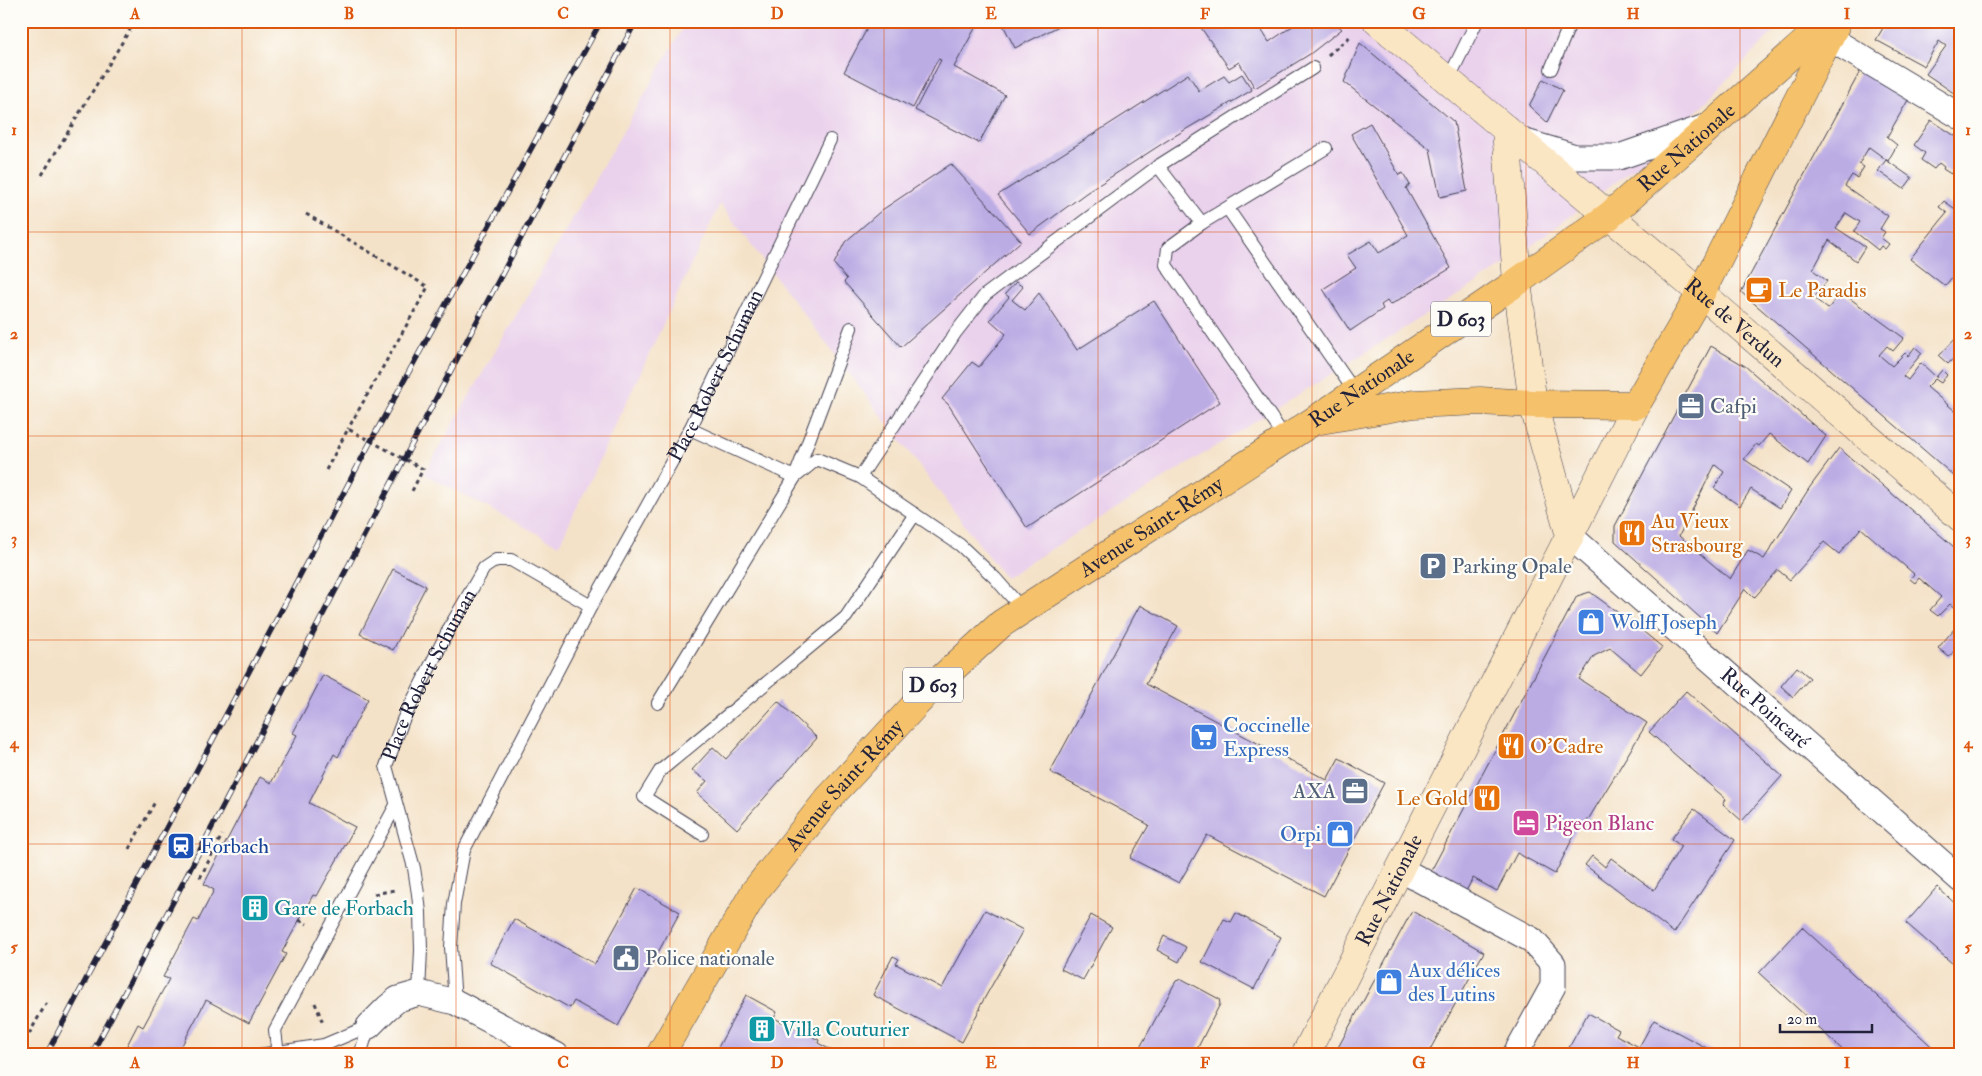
<svg xmlns="http://www.w3.org/2000/svg" width="1982" height="1076" font-family="'IM FELL Double Pica',serif">
	<style>
		.built { fill: #ead1ec }
		.building { fill: #bbace4 }
		.lines { fill: none; stroke-linecap: round; stroke-linejoin: round }
		.lane-casing { stroke: #423f50; stroke-width: 14 }
		.street-casing { stroke: #423f50; stroke-width: 27 }
		.secondary-casing { stroke: #423f50; stroke-width: 29 }
		.primary-casing { stroke: #423f50; stroke-width: 29 }
		.path { stroke: #423f50; stroke-width: 3; stroke-dasharray: 4 4; stroke-linecap: butt }
		.lane { stroke: #fff; stroke-width: 12 }
		.street { stroke: #fff; stroke-width: 25 }
		.secondary { stroke: #fbe6c4; stroke-width: 28 }
		.primary { stroke: #f5c16b; stroke-width: 28 }
		.rail-casing { stroke: #22223b; stroke-width: 5.5 }
		.rail { stroke: #fdfcf7; stroke-width: 4; stroke-dasharray: 11; stroke-linecap: butt }
		.grid { fill: none; stroke: #de560e; stroke-width: 1; stroke-opacity: 0.55 }
		.labels { text-anchor: middle; dominant-baseline: central; stroke-width: 4.5; stroke-linejoin: round; paint-order: stroke }
		.shield { fill: #fdfcf7; stroke: #646373; stroke-width: 1 }
		.shield-label { font-size: 20px; font-weight: bold; fill: #22223b }
		.street-label { font-size: 21px; fill: #22223b; stroke: #fdfcf7 }
		.food-label { font-size: 21px; fill: #c56008; stroke: #fdfcf7; text-anchor: start }
		.service-label { font-size: 21px; fill: #4e5e75; stroke: #fdfcf7; text-anchor: start }
		.shop-label { font-size: 21px; fill: #366cbe; stroke: #fdfcf7; text-anchor: start }
		.hotel-label { font-size: 21px; fill: #b23c85; stroke: #fdfcf7; text-anchor: start }
		.transit-label { font-size: 21px; fill: #164399; stroke: #fdfcf7; text-anchor: start }
		.culture-label { font-size: 21px; fill: #0d838f; stroke: #fdfcf7; text-anchor: start }
		.neatline { fill: none; stroke: #de560e; stroke-width: 2 }
		.grid-label { font-size: 16px; text-anchor: middle; font-weight: bold; fill: #de560e }
	</style>
	<rect width="100%" height="100%" fill="#fdfcf7"/>
	<filter id="ink" filterUnits="userSpaceOnUse"><feTurbulence type="fractalNoise" baseFrequency=".02" numOctaves="2"/><feDisplacementMap in="SourceGraphic" scale="10" xChannelSelector="R" yChannelSelector="G"/><feConvolveMatrix kernelMatrix="1 2 1 2 8 2 1 2 1" color-interpolation-filters="sRGB"/></filter>
	<filter id="wash" filterUnits="userSpaceOnUse"><feTurbulence type="fractalNoise" baseFrequency=".0096" numOctaves="4" result="noise"/><feDisplacementMap in="SourceGraphic" scale="20" xChannelSelector="R" yChannelSelector="G"/><feGaussianBlur stdDeviation="1.12" result="paint"/><feColorMatrix in="noise" values="0 0 0 0 0 0 0 0 0 0 0 0 0 0 0 0 0 1.4 0 .05"/><feComposite in="paint" operator="in"/></filter>
	<g filter="url(#wash)">
		<rect width="100%" height="100%" fill="#f4e2c8"/>
		<path class="built" d="M687,21H1784L1665,144L1510,262L1005,578L720,204L559,545L424,474Z"/>
		<g id="blocks">
			<path class="building" d="M871,21H979L954,67L1005,95L979,143L915,110L941,60L938,59L913,108L844,72Z
				M1001,21H1069L1015,48Z
				M1198,21H1256L1269,42L1300,21H1333L1342,29L1310,54L1255,88L1239,62L1229,68L1197,22Z
				M1887,21H1957L1961,24V98L1926,74L1946,46L1939,41L1924,66L1876,40Z
				M1360,43L1454,122L1467,191L1440,197L1430,149L1344,82Z
				M1862,68L1908,100L1887,137L1897,145L1888,161L1869,147L1859,164L1864,167L1857,178L1852,175L1845,186L1888,216L1880,229L1885,232L1881,238L1889,244L1885,249L1881,246L1878,250L1854,231L1860,222L1846,213L1836,228L1865,247L1856,261L1829,240L1813,270L1827,281L1814,298L1828,309L1841,292L1904,338L1893,351L1887,346L1879,355L1892,366L1905,353L1908,356L1915,347L1922,353L1903,376L1908,380L1921,363L1936,377L1942,370L1947,375L1941,383L1935,379L1927,387L1961,416V482L1741,292Z
				M1188,74L1199,91L1224,76L1229,82L1242,74L1252,90L1168,140L1086,193L1030,234L998,195Z
				M1543,79L1563,90L1547,122L1529,106Z
				M1931,120L1961,140V178L1952,172L1951,174L1943,169L1944,167L1939,163L1934,169L1921,160L1925,153L1914,145Z
				M1370,123L1399,175L1403,173L1410,185L1406,188L1451,268L1390,305L1387,301L1381,305L1383,309L1350,331L1323,289L1356,268L1347,255L1371,241L1379,253L1408,235L1351,134Z
				M1886,160L1912,178L1904,189L1878,171Z
				M951,164L1021,241L901,347L844,282L847,279L834,264L845,242L882,210Z
				M1944,201L1961,213V266L1945,286L1910,259L1947,213L1939,207Z
				M1016,282L1023,287L1012,300L1025,310L1039,293L1077,350L1154,301L1220,402L1027,528L948,404L942,399L972,362L979,367L1006,334L990,320L1009,297L1005,294Z
				M1961,333V350L1948,364L1939,356Z
				M1711,346L1745,366L1826,436L1808,464L1769,434L1759,446L1756,444L1744,459L1791,491L1780,508L1751,489L1740,506L1714,488L1724,472L1715,465L1679,536L1730,579L1748,550L1764,559L1810,487L1839,448L1961,553V622L1954,616L1958,611L1950,604L1938,616L1930,610L1941,597L1919,578L1915,583L1910,579L1914,574L1861,528L1839,554L1824,542L1790,580L1778,570L1754,598L1745,589L1717,633L1615,541V526Z
				M393,569L426,586L393,650L360,634Z
				M1590,592L1639,628L1662,647L1641,674L1610,648L1594,656L1579,679L1647,723L1583,828L1579,825L1555,874L1517,853L1497,891L1473,878L1466,891L1431,871L1577,596Z
				M1140,605L1178,626L1146,684L1327,780L1339,758L1384,783L1324,896L1207,835L1179,883L1130,858L1149,825L1050,772Z
				M1955,628L1961,633V643L1949,657L1938,648Z
				M1797,667L1810,678L1793,697L1781,686Z
				M323,675L368,699L338,757L334,754L309,803L355,827L317,896L313,895L282,952L286,954L249,1023L206,1000L181,1047L185,1049L182,1055H122L138,1024L143,1027L169,979L163,977L194,919L198,921L214,890L204,884L260,777L271,783L297,735L293,733Z
				M1686,691L1782,776L1742,821L1723,804L1726,799L1649,732Z
				M778,701L817,738L737,829L697,793L707,781L692,770L713,747L726,759Z
				M1694,809L1735,840L1674,933L1585,865L1592,856L1605,867L1611,858L1654,890L1681,846L1671,839Z
				M1937,887L1961,909V971L1906,923Z
				M637,888L680,912L618,1026L574,1001L570,1008L490,963L514,919L595,964Z
				M985,910L1023,930L979,1008L980,1009L962,1042L873,995L893,956L899,959L896,964L942,988Z
				M1412,911L1484,952L1427,1055H1334Z
				M1236,913L1281,937L1254,989L1202,962L1224,919L1231,922Z
				M1091,915L1112,927L1083,980L1061,969Z
				M1802,927L1941,1055H1848L1759,973Z
				M1164,936L1186,947L1179,962L1157,950Z
				M1182,979L1219,999L1220,1004L1194,1055H1136L1176,981Z
				M746,995L777,1012L774,1018L819,1040L818,1043L840,1055H714Z
				M1588,1013L1619,1030L1616,1035L1639,1047L1654,1020L1720,1055H1565Z"/>
		</g>
	</g>
	<g filter="url(#ink)">
		<use href="#blocks" fill-opacity="0" stroke="#423f50" stroke-width="1"/>
		<g class="lines">
			<defs>
				<g id="lane">
					<path d="M1551,69L1571,21"/>
					<path d="M1448,80L1477,21"/>
					<path d="M1158,166L1313,68"/>
					<path d="M1228,209L1355,392"/>
					<path d="M1202,223L1168,248L1166,265L1286,439"/>
					<path d="M690,429L795,477L851,328"/>
					<path id="s1" d="M591,606L690,429L830,140"/>
					<path d="M1023,610L995,578L960,545L860,477L956,332L985,295L1158,166L1202,223L1326,148"/>
					<path d="M658,703L795,477L817,459L860,477"/>
					<path d="M702,834L644,797L660,771L846,617L915,514"/>
					<path id="s2" d="M419,993L421,950L420,913L418,894L414,868L386,766L403,720L451,625L484,568L496,560H511L591,606L464,850L454,904L451,947L455,1002"/>
					<path d="M259,1055L324,1045L369,1026"/>
					<path d="M278,1055L275,1030L396,805"/>
					<path d="M360,1055L369,1026"/>
				</g>
				<g id="street">
					<path d="M1829,38L1961,117"/>
					<path d="M1519,140L1575,157H1619L1711,125"/>
					<path id="s3" d="M1570,536L1961,880"/>
					<path d="M1400,869L1532,940L1553,964V986L1515,1055"/>
					<path d="M369,1026L387,1008L398,999L419,993L455,1002L556,1055"/>
				</g>
				<g id="secondary">
					<path id="s4" d="M1377,21L1701,293L1961,518"/>
					<path d="M1506,129L1517,282L1533,404L1570,536"/>
					<path id="s5" d="M1305,1055L1636,405"/>
				</g>
				<g id="primary">
					<path d="M1321,420L1414,404L1480,401L1533,404L1636,405L1701,293L1837,22"/>
					<path id="s6" d="M660,1055L755,891L829,798L929,690L1001,624L1312,422L1517,282L1609,216L1829,21"/>
				</g>
			</defs>
			<use href="#lane" class="lane-casing"/>
			<use href="#street" class="street-casing"/>
			<use href="#secondary" class="secondary-casing"/>
			<use href="#primary" class="primary-casing"/>
			<path class="path" d="M1328,55L1352,35
				M42,175L135,21
				M306,214L428,287L348,429
				M326,470L348,429L423,469L412,491
				M129,849L156,800
				M200,878L222,835
				M374,894L395,890
				M299,920L307,924
				M315,1003L323,1023
				M29,1034L47,1002"/>
			<use href="#lane" class="lane"/>
			<use href="#street" class="street"/>
			<use href="#secondary" class="secondary"/>
			<use href="#primary" class="primary"/>
			<defs>
				<path id="rail" d="M46,1055L371,441L601,21
					M91,1055L173,902L404,459L636,21"/>
			</defs>
			<use href="#rail" class="rail-casing"/>
			<use href="#rail" class="rail"/>
		</g>
	</g>
	<path class="grid" d="M242,21V1055M456,21V1055M670,21V1055M884,21V1055M1098,21V1055M1312,21V1055M1526,21V1055M1740,21V1055M21,232H1961M21,436H1961M21,640H1961M21,844H1961"/>
	<defs>
		<symbol id="cafe-square" viewBox="-11 -11 22 22"><rect x="-9" y="-9" width="18" height="18" rx="4" fill="#e8710a" stroke="#fdfcf7"/><path d="M-5.5-4.5H6V0H3Q3 3.5 0 3.5H-2.5Q-5.5 3.5-5.5 0ZM3-3.2v2h1.7v-2ZM-6 4.5H4V6H-6Z" fill="#fff"/></symbol>
		<symbol id="office-square" viewBox="-11 -11 22 22"><rect x="-9" y="-9" width="18" height="18" rx="4" fill="#5c6f8a" stroke="#fdfcf7"/><path d="M-6-3h4V-5.5h4V-3h4V5H-6ZM-1-4.5V-3h2v-1.5ZM-6 0V1H6V0Z" fill="#fff"/></symbol>
		<symbol id="restaurant-square" viewBox="-11 -11 22 22"><rect x="-9" y="-9" width="18" height="18" rx="4" fill="#e8710a" stroke="#fdfcf7"/><path d="M-5-6h1v4h1v-4h1v4h1v-4h1v5L-1.5 .5V6h-2V.5L-5-1ZM5-6V6H3V1.5H1.5Q1.5-4 5-6Z" fill="#fff"/></symbol>
		<symbol id="parking-square" viewBox="-11 -11 22 22"><rect x="-9" y="-9" width="18" height="18" rx="4" fill="#5c6f8a" stroke="#fdfcf7"/><path d="M-3.5-5.5H1a3.5 3.5 0 0 1 0 7H-1V5.5H-3.5ZM-1-3.4V-.6H.8a1.4 1.4 0 0 0 0-2.8Z" fill="#fff"/></symbol>
		<symbol id="shop-square" viewBox="-11 -11 22 22"><rect x="-9" y="-9" width="18" height="18" rx="4" fill="#3f7fe0" stroke="#fdfcf7"/><path d="M-5-2.5h2.3a2.7 3.5 0 0 1 5.4 0H5L5.5 6h-11ZM-1.5-2.5h3a1.5 2.3 0 0 0-3 0Z" fill="#fff"/></symbol>
		<symbol id="supermarket-square" viewBox="-11 -11 22 22"><rect x="-9" y="-9" width="18" height="18" rx="4" fill="#3f7fe0" stroke="#fdfcf7"/><path d="M-6-5.5h2.5l.6 2H6L4.5 2H-2.5L-4.4-4H-6ZM-1.5 3.2a1.3 1.3 0 1 0 .1 0ZM3 3.2a1.3 1.3 0 1 0 .1 0Z" fill="#fff"/></symbol>
		<symbol id="hotel-square" viewBox="-11 -11 22 22"><rect x="-9" y="-9" width="18" height="18" rx="4" fill="#d1479c" stroke="#fdfcf7"/><path d="M-6-4.5h1.5V1H6V5H4.5V3h-9V5H-6ZM-4 0a1.8 1.8 0 1 1 3.6 0ZM.5 0V-2.5h3Q6-2.5 6 0Z" fill="#fff"/></symbol>
		<symbol id="station-square" viewBox="-11 -11 22 22"><rect x="-9" y="-9" width="18" height="18" rx="4" fill="#1a4fb4" stroke="#fdfcf7"/><path d="M-3-6H3Q5-6 5-4V2Q5 4 3 4L4.5 6H3L1.5 4h-3L-3 6H-4.5L-3 4Q-5 4-5 2V-4Q-5-6-3-6ZM-3.5-4v3h7v-3ZM-3.5 1v1.5H-2V1ZM2 1v1.5H3.5V1Z" fill="#fff"/></symbol>
		<symbol id="building-square" viewBox="-11 -11 22 22"><rect x="-9" y="-9" width="18" height="18" rx="4" fill="#0f9aa8" stroke="#fdfcf7"/><path d="M-4-6H4V6H1V3H-1V6H-4ZM-2.5-4.3h1.7v1.8h-1.7ZM.8-4.3h1.7v1.8H.8ZM-2.5-1h1.7V.8h-1.7ZM.8-1h1.7V.8H.8Z" fill="#fff"/></symbol>
		<symbol id="civic-square" viewBox="-11 -11 22 22"><rect x="-9" y="-9" width="18" height="18" rx="4" fill="#5c6f8a" stroke="#fdfcf7"/><path d="M-.6-6.5H3V-4.5H.6V-3L4-1V1h2V6H-6V1h2V-1L-.6-3ZM-1.2 2.5V6h2.4V2.5Z" fill="#fff"/></symbol>
	</defs>
	<g fill-rule="evenodd">
		<use href="#cafe-square" x="1743" y="274" width="32" height="32"/>
		<use href="#office-square" x="1675" y="390" width="32" height="32"/>
		<use href="#restaurant-square" x="1616" y="517" width="32" height="32"/>
		<use href="#parking-square" x="1417" y="550" width="32" height="32"/>
		<use href="#shop-square" x="1575" y="606" width="32" height="32"/>
		<use href="#supermarket-square" x="1188" y="721" width="32" height="32"/>
		<use href="#restaurant-square" x="1495" y="730" width="32" height="32"/>
		<use href="#office-square" x="1339" y="775" width="32" height="32"/>
		<use href="#restaurant-square" x="1471" y="782" width="32" height="32"/>
		<use href="#hotel-square" x="1510" y="807" width="32" height="32"/>
		<use href="#shop-square" x="1324" y="818" width="32" height="32"/>
		<use href="#station-square" x="165" y="830" width="32" height="32"/>
		<use href="#building-square" x="239" y="892" width="32" height="32"/>
		<use href="#civic-square" x="610" y="942" width="32" height="32"/>
		<use href="#shop-square" x="1373" y="966" width="32" height="32"/>
		<use href="#building-square" x="746" y="1013" width="32" height="32"/>
	</g>
	<g class="labels">
		<g class="shield">
			<rect x="1431" y="301.5" width="60" height="35" rx="4"/>
			<rect x="903" y="667.5" width="60" height="35" rx="4"/>
		</g>
		<g class="shield-label">
			<text x="1461" y="319">D 603</text>
			<text x="933" y="685">D 603</text>
		</g>
		<g class="street-label">
			<text stroke="none"><textPath href="#s6" startOffset="1389">Rue Nationale</textPath></text>
			<text stroke="none"><textPath href="#s4" startOffset="468">Rue de Verdun</textPath></text>
			<text stroke="none"><textPath href="#s1" startOffset="262">Place Robert Schuman</textPath></text>
			<text stroke="none"><textPath href="#s6" startOffset="984">Rue Nationale</textPath></text>
			<text stroke="none"><textPath href="#s6" startOffset="732">Avenue Saint-Rémy</textPath></text>
			<text stroke="none"><textPath href="#s2" startOffset="332">Place Robert Schuman</textPath></text>
			<text stroke="none"><textPath href="#s3" startOffset="260">Rue Poincaré</textPath></text>
			<text stroke="none"><textPath href="#s6" startOffset="328">Avenue Saint-Rémy</textPath></text>
			<text stroke="none"><textPath href="#s5" startOffset="185">Rue Nationale</textPath></text>
		</g>
		<g class="food-label">
			<text x="1778" y="290">Le Paradis</text>
			<text x="1651" y="521">Au Vieux<tspan x="1651" dy="24">Strasbourg</tspan></text>
			<text x="1530" y="746">O'Cadre</text>
			<text x="1468" y="798" text-anchor="end">Le Gold</text>
		</g>
		<g class="service-label">
			<text x="1710" y="406">Cafpi</text>
			<text x="1452" y="566">Parking Opale</text>
			<text x="1336" y="791" text-anchor="end">AXA</text>
			<text x="645" y="958">Police nationale</text>
		</g>
		<g class="shop-label">
			<text x="1610" y="622">Wolff Joseph</text>
			<text x="1223" y="725">Coccinelle<tspan x="1223" dy="24">Express</tspan></text>
			<text x="1321" y="834" text-anchor="end">Orpi</text>
			<text x="1408" y="970">Aux délices<tspan x="1408" dy="24">des Lutins</tspan></text>
		</g>
		<g class="hotel-label">
			<text x="1545" y="823">Pigeon Blanc</text>
		</g>
		<g class="transit-label">
			<text x="200" y="846">Forbach</text>
		</g>
		<g class="culture-label">
			<text x="274" y="908">Gare de Forbach</text>
			<text x="781" y="1029">Villa Couturier</text>
		</g>
	</g>
	<rect width="1982" height="1076" fill="none" stroke="#fdfcf7" stroke-width="55"/>
	<path d="M1780 1024v8h92v-8" fill="none" stroke="#22223b" stroke-width="2.5"/>
	<text x="1787" y="1024" font-size="15" fill="#22223b" stroke="#fdfcf7" stroke-width="4" paint-order="stroke">20 m</text>
	<rect x="28" y="28" width="1926" height="1020" class="neatline"/>
	<g class="grid-label">
		<text x="135" y="19">A</text>
		<text x="349" y="19">B</text>
		<text x="563" y="19">C</text>
		<text x="777" y="19">D</text>
		<text x="991" y="19">E</text>
		<text x="1205" y="19">F</text>
		<text x="1419" y="19">G</text>
		<text x="1633" y="19">H</text>
		<text x="1847" y="19">I</text>
		<text x="14" y="135">1</text>
		<text x="1968" y="135">1</text>
		<text x="14" y="339">2</text>
		<text x="1968" y="339">2</text>
		<text x="14" y="544">3</text>
		<text x="1968" y="544">3</text>
		<text x="14" y="748">4</text>
		<text x="1968" y="748">4</text>
		<text x="14" y="952">5</text>
		<text x="1968" y="952">5</text>
		<text x="135" y="1068">A</text>
		<text x="349" y="1068">B</text>
		<text x="563" y="1068">C</text>
		<text x="777" y="1068">D</text>
		<text x="991" y="1068">E</text>
		<text x="1205" y="1068">F</text>
		<text x="1419" y="1068">G</text>
		<text x="1633" y="1068">H</text>
		<text x="1847" y="1068">I</text>
	</g>
</svg>
